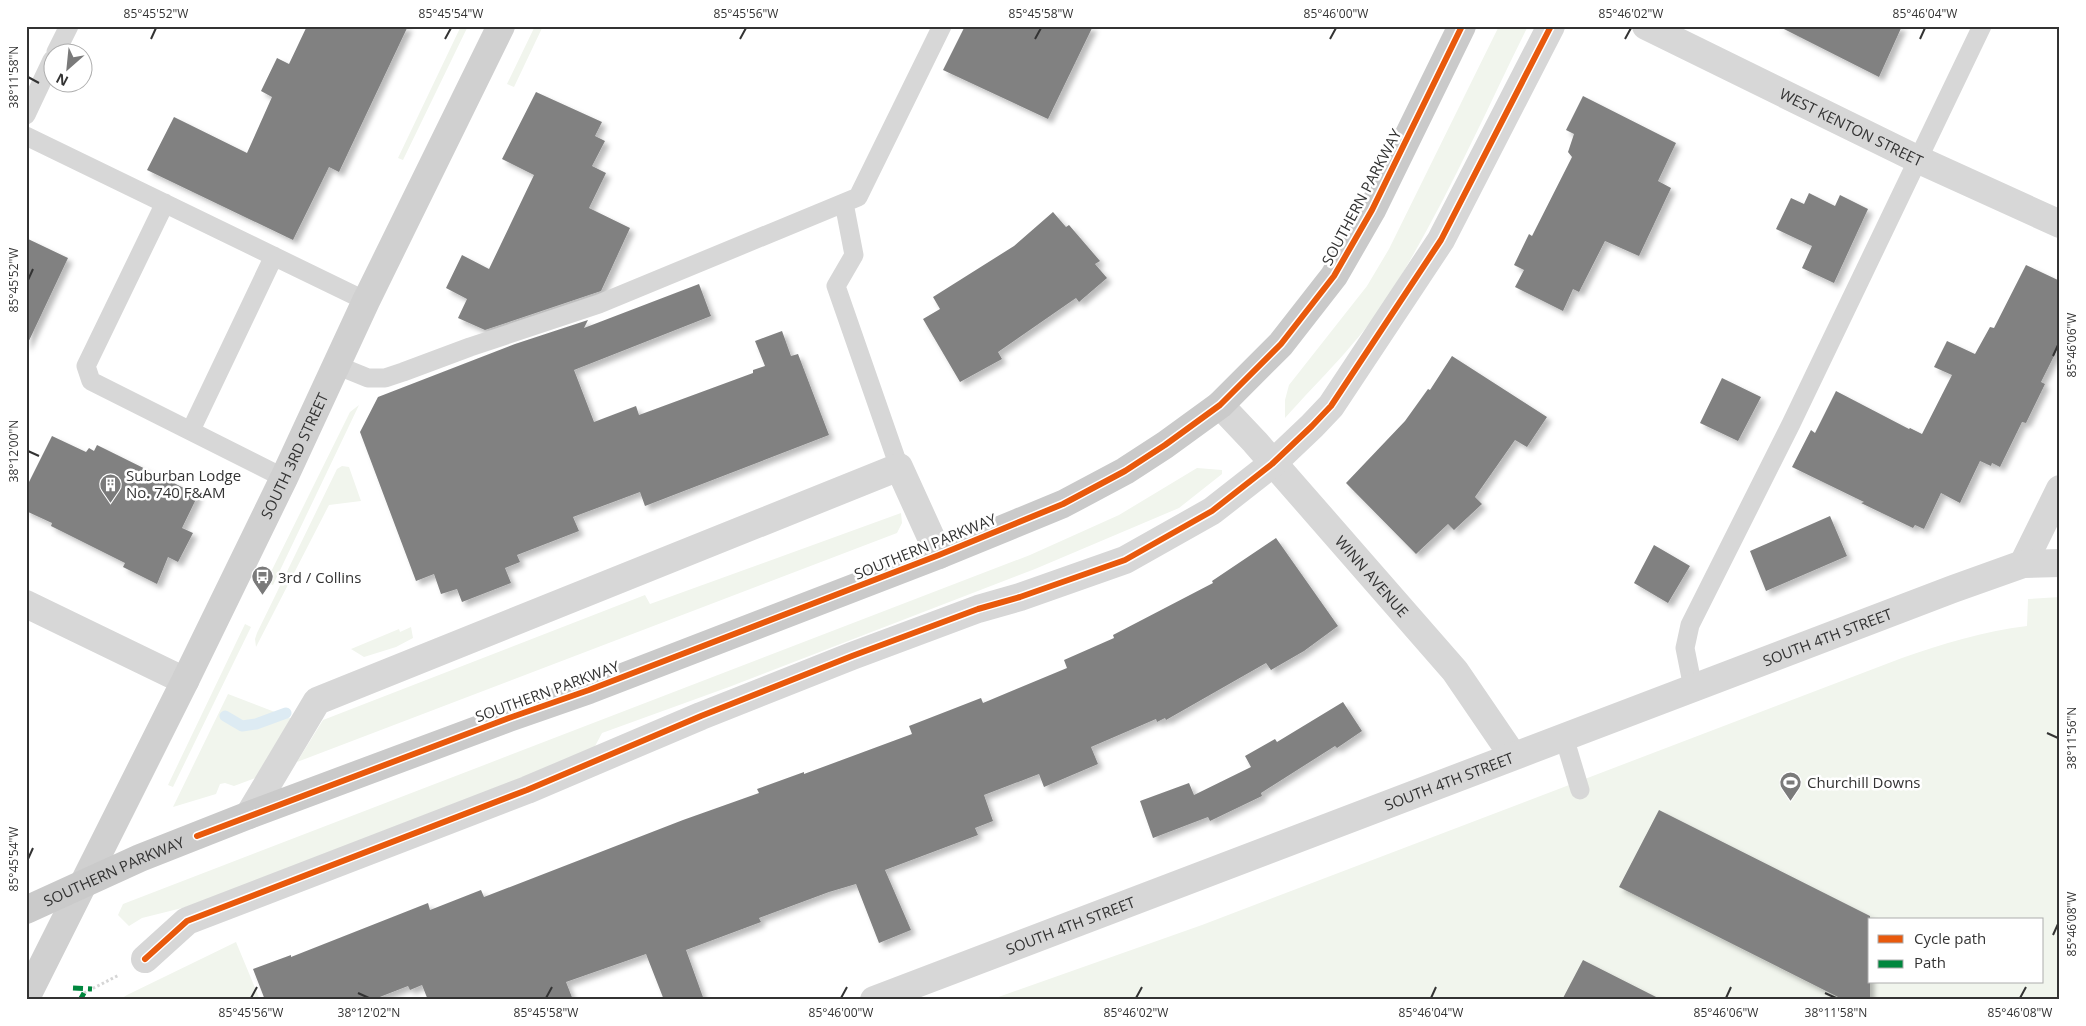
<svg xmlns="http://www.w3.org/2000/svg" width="2086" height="1026" font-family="'Open Sans',sans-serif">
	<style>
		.green { fill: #f1f5ed; fill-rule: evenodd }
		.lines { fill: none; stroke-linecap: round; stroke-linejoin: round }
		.stream { stroke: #ddebf3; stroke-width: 11 }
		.building { fill: #818181; filter: url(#shadow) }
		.path { stroke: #d6d6d6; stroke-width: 3; stroke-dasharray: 2.5 2.5; stroke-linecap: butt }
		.lane { stroke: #d7d7d7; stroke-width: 19 }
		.street { stroke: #d7d7d7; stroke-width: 28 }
		.secondary { stroke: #d0d0d0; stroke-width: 28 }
		.primary { stroke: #cacaca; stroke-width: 28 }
		.quiet { stroke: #00873e; stroke-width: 5; stroke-dasharray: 10 5; stroke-linecap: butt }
		.cycleway-casing { stroke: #fff; stroke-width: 9 }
		.cycleway { stroke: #e8590c; stroke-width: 6 }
		.ticks { fill: none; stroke: #333; stroke-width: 2 }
		.labels { text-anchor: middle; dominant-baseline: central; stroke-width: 5; stroke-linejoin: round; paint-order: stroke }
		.street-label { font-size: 15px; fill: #333; stroke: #fff }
		.poi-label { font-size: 15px; fill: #333; stroke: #fff; text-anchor: start }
		.neatline { fill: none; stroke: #333; stroke-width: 2 }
		.ticks-label { font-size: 12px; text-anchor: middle; fill: #333 }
	</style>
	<defs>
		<filter id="shadow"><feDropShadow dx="4.5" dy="4.5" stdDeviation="2.5" flood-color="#0004"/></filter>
	</defs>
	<rect width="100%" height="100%" fill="#fff"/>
	<path class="green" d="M461,26H468L403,160L398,158Z
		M535,26H543L514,87L507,84Z
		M1499,26H1528C1483,117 1442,211 1388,297C1360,341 1320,379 1285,418V400L1289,385L1367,286L1389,249Z
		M359,405L273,585L266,582L350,412Z
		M342,466L349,467L361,501L329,505L256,647L255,639L257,633L337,469Z
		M1197,468L1222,470V474L1179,508L1035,569L729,687L602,733L593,750L551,767L190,906L142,918L129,926L118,915L123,904L1030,555L1119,515Z
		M901,513L902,523L897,533L297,762L323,720L645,595L650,604Z
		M2060,597V1000H990L1202,925L1902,658C1943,644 1983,631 2027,626L2028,599ZM1870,920H2042V982H1870Z
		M245,624L251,627L173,787L168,785Z
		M411,627L413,638L396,647L364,657L351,649L399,629L400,632Z
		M228,694L293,719L258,777L234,786L225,783L220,784L216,794L173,807Z
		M236,942L260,1000H119L127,995Z"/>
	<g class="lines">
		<path class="stream" d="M225,716L242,726L256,724L286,713"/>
	</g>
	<path class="building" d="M307,26H408L339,172L329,167L293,240L147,170L174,117L247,153L272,97L261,91L277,58L289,64Z
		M965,26H1093L1048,119L943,70Z
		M1778,26H1902L1879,77Z
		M536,92L602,122L595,136L605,141L592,166L606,173L589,208L630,228L601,291L485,330L458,318L467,299L446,288L462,255L489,269L534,175L502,159Z
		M1583,96L1676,143L1658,181L1671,188L1639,256L1605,241L1579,292L1573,289L1563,311L1515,287L1524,270L1514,265L1529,234L1532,236L1572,157L1568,152L1574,134L1566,130Z
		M1809,193L1835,206L1840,195L1868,209L1834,283L1802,268L1812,246L1776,229L1791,198L1804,204Z
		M1053,212L1066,227L1069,225L1100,261L1095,264L1107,278L1079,302L1076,298L998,352L1002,359L960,382L923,319L940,309L933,297L1014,246Z
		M26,238L68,258L26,347Z
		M2026,265L2060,281V344L2041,382L2045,384L2026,423L2022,422L2000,467L1992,463L1991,466L1980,461L1960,503L1941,493L1924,529L1915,525L1913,528L1861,503L1864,502L1792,467L1811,430L1815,433L1836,391L1909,429L1910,428L1922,434L1952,375L1934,367L1947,341L1975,354L1990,327L1994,328Z
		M699,284L711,316L574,370L594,422L636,406L639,415L753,373V370L765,366L755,341L782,331L791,356L798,354L829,435L645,506L640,492L573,517L579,531L517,555L520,562L505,568L511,583L462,602L457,589L441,594L434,574L416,581L360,432L378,397L515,344L588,320L584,328Z
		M1452,356L1547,417L1527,447L1515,440L1475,497L1482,504L1454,530L1448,524L1416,554L1346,483L1405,421L1428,389L1430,390Z
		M1722,378L1761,397L1738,441L1700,423Z
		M52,436L86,452L89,448L94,451L97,445L198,495L182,528L193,533L178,562L168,557L157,584L123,567L125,563L51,526L52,523L26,511V488Z
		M1830,516L1847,556L1766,591L1750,551Z
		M1276,538L1338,626L1304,651L1271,670L1266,663L1166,720L1165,718L1157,722L1156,719L1091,747L1098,764L1044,787L1039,774L984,795L993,821L975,828L978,835L885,870L911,930L879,943L856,884L829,892L759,918L761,922L686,950L704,1000H664L646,954L566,982L573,1000H428L422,985L410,990L408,986L372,1000H265L253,969L291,955V957L428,903L430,910L481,890L484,897L683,820L759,793L757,789L804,772V774L912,734L909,726L981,698L983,703L1067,668L1064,660L1114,638L1113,635L1213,583L1212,581Z
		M1654,545L1690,566L1668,603L1634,583Z
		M1343,702L1362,731L1337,748L1335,746L1261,793L1262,796L1210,821L1208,817L1153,838L1140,801L1189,783L1194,795L1251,767L1245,756L1275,739L1277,742Z
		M1659,810L1870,916V1000H1844L1619,887Z
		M1583,960L1662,1000H1562Z"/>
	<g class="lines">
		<path class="path" d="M84,993L119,975"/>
		<path class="lane" d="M56,52L69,26
			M26,115L52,60
			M26,136L366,301
			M165,203L86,366L91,381L284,478
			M844,203L854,255L836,286L899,467
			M336,365L368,378H385L403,372L470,347L599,304L858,197L942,26
			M191,430L274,256
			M1693,688L1685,648L1690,625L1791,424L1982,26
			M1564,737L1580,790"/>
		<g class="street">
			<path id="s1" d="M1646,26L1917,159L2060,224"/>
			<path id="s2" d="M1220,405L1255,442L1455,671L1513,756"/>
			<path d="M2023,564L2060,489"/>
			<path d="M26,604L185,681"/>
			<path d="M249,815L317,701L899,467L939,555"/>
			<path d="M145,959L187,921L527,790L701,716L852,656L978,609L1020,597L1125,560L1212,511L1272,464L1312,426L1331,406L1441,240L1551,26"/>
			<path id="s3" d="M874,1000L1953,589L2023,564L2060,563"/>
		</g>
		<path class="secondary" id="s4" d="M26,998L185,681L284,478L366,301L501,26"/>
		<path class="primary" id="s5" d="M26,910L140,858L249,815L509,718L589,690L939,555L1063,504L1125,471L1165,445L1220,405L1281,344L1334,276L1372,210L1462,26"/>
		<path class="quiet" d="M73,988L92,989
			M80,1000L84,993"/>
		<defs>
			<path id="cycleway" d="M197,836L509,718L589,690L939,555L1063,504L1125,471L1165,445L1220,405L1281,344L1334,276L1372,210L1462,26
				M145,959L187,921L527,790L701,716L852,656L978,609L1020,597L1125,560L1212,511L1272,464L1312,426L1331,406L1441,240L1551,26"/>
		</defs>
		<use href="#cycleway" class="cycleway-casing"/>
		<use href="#cycleway" class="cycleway"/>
	</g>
	<path class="ticks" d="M151,39L156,28M445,39L451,28M740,39L746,28M1035,39L1041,28M1330,39L1336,28M1625,39L1631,28M1920,39L1925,28M28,77L39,83M28,280L33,269M2053,356L2058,345M28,451L39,456M2047,733L2058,738M28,859L33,848M2053,935L2058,924M358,993L369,998M1825,993L1836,998M251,998L257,987M546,998L552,987M841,998L847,987M1136,998L1142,987M1431,998L1436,987M1726,998L1731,987M2020,998L2026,987"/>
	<defs>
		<symbol id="building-pin" viewBox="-11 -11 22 30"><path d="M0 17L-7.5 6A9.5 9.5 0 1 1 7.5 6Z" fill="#7a7a7a" stroke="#fff"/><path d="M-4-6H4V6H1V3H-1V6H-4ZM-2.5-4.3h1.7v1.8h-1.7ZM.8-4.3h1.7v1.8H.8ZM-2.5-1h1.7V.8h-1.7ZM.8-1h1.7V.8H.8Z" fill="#fff"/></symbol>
		<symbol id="bus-pin" viewBox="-11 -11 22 30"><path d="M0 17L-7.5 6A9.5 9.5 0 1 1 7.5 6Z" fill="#7a7a7a" stroke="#fff"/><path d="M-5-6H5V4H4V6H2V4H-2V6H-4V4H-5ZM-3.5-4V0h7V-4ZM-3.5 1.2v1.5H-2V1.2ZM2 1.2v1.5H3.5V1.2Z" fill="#fff"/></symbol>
		<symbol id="stadium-pin" viewBox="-11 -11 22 30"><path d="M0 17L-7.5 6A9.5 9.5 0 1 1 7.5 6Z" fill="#7a7a7a" stroke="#fff"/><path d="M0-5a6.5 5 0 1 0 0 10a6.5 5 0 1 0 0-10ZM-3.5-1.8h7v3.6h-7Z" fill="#fff"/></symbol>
	</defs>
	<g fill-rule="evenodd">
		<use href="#building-pin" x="98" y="472" width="25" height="34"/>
		<use href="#bus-pin" x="250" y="564" width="25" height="34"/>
		<use href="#stadium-pin" x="1778" y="770" width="25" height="34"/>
	</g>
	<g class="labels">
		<g class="street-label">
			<text stroke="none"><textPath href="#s1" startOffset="229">WEST KENTON STREET</textPath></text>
			<text transform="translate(1361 197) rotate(-62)">SOUTHERN PARKWAY</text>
			<text stroke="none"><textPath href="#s4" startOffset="605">SOUTH 3RD STREET</textPath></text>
			<text transform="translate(925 546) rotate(-22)">SOUTHERN PARKWAY</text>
			<text stroke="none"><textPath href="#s2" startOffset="229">WINN AVENUE</textPath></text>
			<text stroke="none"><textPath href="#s3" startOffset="1020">SOUTH 4TH STREET</textPath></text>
			<text transform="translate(547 691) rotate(-20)">SOUTHERN PARKWAY</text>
			<text stroke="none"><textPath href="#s3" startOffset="615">SOUTH 4TH STREET</textPath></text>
			<text stroke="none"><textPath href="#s5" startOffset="96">SOUTHERN PARKWAY</textPath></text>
			<text stroke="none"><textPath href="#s3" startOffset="210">SOUTH 4TH STREET</textPath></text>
		</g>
		<g class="poi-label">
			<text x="126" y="475">Suburban Lodge<tspan x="126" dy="17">No. 740 F&amp;AM</tspan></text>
			<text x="278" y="577">3rd / Collins</text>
			<text x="1807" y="782">Churchill Downs</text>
		</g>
	</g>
	<rect width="2086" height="1026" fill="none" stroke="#ffffff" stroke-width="55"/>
	<rect x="1868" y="918" width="175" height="65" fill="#ffffff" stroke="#adadad"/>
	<rect x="1878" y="935" width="25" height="8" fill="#e8590c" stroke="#adadad"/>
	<text x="1914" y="944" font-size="15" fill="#333333">Cycle path</text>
	<rect x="1878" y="960" width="25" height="8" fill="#00873e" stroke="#adadad"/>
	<text x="1914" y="968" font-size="15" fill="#333333">Path</text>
	<g transform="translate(68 68) rotate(207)"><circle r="24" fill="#ffffff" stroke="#adadad"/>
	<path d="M0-4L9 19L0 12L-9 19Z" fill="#7a7a7a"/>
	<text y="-8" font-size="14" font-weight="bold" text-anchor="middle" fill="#333333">N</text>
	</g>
	<rect x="28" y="28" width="2030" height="970" class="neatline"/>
	<g class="ticks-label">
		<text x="156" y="18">85°45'52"W</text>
		<text x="451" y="18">85°45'54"W</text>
		<text x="746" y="18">85°45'56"W</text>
		<text x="1041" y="18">85°45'58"W</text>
		<text x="1336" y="18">85°46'00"W</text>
		<text x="1631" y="18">85°46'02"W</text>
		<text x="1925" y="18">85°46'04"W</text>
		<text transform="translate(14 77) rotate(-90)" y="4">38°11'58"N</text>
		<text transform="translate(14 280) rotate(-90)" y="4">85°45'52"W</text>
		<text transform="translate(2072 345) rotate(-90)" y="4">85°46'06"W</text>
		<text transform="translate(14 451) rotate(-90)" y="4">38°12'00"N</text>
		<text transform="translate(2072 738) rotate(-90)" y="4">38°11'56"N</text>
		<text transform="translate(14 859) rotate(-90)" y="4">85°45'54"W</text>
		<text transform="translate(2072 924) rotate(-90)" y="4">85°46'08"W</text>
		<text x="251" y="1017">85°45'56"W</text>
		<text x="369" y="1017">38°12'02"N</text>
		<text x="546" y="1017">85°45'58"W</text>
		<text x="841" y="1017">85°46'00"W</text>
		<text x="1136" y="1017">85°46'02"W</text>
		<text x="1431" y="1017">85°46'04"W</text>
		<text x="1726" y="1017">85°46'06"W</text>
		<text x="1836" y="1017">38°11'58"N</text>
		<text x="2020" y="1017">85°46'08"W</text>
	</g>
</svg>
